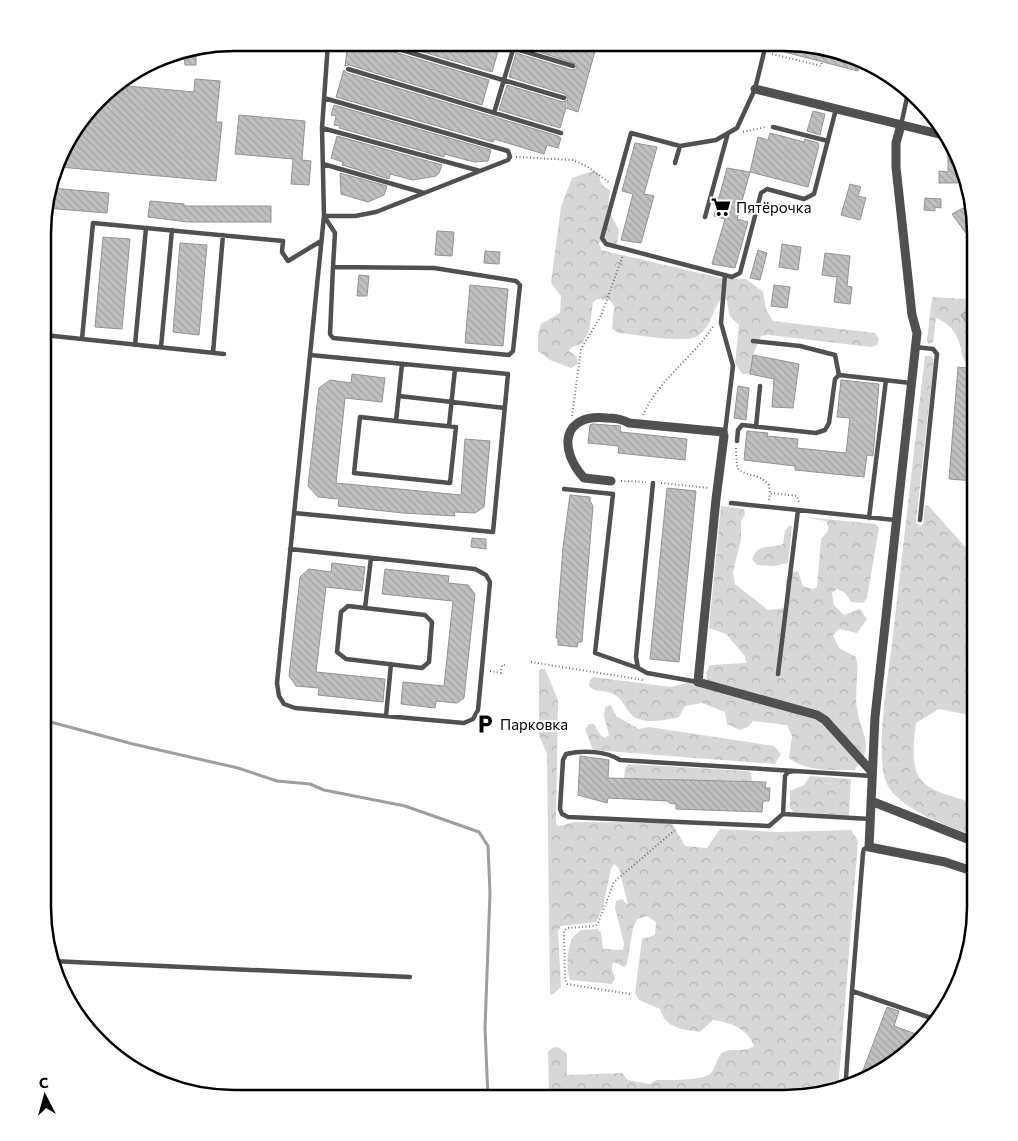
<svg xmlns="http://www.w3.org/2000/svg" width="1018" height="1141" font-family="Commissioner,sans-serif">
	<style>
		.forest { fill: url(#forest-crowns) }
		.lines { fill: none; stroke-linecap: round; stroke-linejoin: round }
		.stream { stroke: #9e9e9e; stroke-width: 3 }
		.building { fill: url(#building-back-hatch); stroke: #949494 }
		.path { stroke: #727272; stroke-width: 2; stroke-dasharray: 1 2.5; stroke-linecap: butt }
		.lane { stroke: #505050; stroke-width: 4.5 }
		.street { stroke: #505050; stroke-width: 9 }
		.labels { text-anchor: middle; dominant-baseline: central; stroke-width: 4; stroke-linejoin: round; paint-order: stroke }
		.poi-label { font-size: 15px; fill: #000; stroke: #fff; text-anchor: start }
		.rim { fill: none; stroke: #000; stroke-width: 2.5 }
	</style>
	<defs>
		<pattern id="forest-crowns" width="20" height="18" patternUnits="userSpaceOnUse" patternTransform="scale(1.25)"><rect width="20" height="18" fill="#d7d7d7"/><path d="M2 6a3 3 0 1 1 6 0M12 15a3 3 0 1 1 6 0" fill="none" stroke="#b7b7b7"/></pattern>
		<pattern id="building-back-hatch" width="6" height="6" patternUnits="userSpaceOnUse" patternTransform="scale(1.25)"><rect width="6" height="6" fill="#c0c0c0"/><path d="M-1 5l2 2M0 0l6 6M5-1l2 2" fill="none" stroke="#a3a3a3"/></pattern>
	</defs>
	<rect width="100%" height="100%" fill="#fff"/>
	<path class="forest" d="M593,171L599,174C600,183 602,186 610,190L608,209L619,230L617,244L611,245L604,240L599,243L601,250L725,279H746L763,292L766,309L773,321L875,333L879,339L877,345L871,347L768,335L761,336L753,355L750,374H742L735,363L739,325L729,315L727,300L723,296C713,307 712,326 699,335C686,345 636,334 619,333L612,329L614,306L610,300L597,299L593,302L589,331L582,344L572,347L569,351L576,356L578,364L571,368L550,360L538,351V335L541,324L560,313L561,296L551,283L561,207L572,178Z
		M932,297L967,299L972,307L961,315L969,327L975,323V363C971,363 966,363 964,360C962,357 961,351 961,348C957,333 951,324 936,318L933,342L929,344L927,341Z
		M925,356H931L934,360L916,522L920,526L923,524L925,505H928L975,558V716L939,709L916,723C908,784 919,788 975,803V836C950,827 897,809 886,782C875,755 888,675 892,643C903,547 914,452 925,356Z
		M721,506L744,509L745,514L741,521V540L733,572L735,584L768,610L785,608L788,595L785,581L791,573L798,571L803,586L813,589L817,587L821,539C827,533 831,529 826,521L805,517L876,524L879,528L867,598L863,603L851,602L845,593L837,589L832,593L834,605L844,615L860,609L867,619L857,633L839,629L833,635L839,648L856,657C860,674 854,691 857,708C860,733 877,746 854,770C833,770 806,772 789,758L792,736L787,725L753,721L748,727L740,730L727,724L725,712L702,703L685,706L679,717C666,720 640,726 630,713C624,706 621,696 611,693C604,690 594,692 589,686L590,680L593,677L671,687L689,682H708L706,673L710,665L746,663L745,656L726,634L709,628Z
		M789,526H792L788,563L773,566L757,565L752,559C759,542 768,550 783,544L785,531Z
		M541,669H545L558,700L556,824L559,826L575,822L672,823L685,846L707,848L720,829L778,832L851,830L858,841L838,1090L796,1098H588L551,1094L549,1088L548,1052L552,1048L558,1047L567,1054V1075L622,1073L628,1080L650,1084L656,1080C668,1080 701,1081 710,1074C716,1069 716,1059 721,1054C729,1046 742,1054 754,1046C748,1029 730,1022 713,1020L700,1032C682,1029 666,1029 660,1009L639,1000L635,993L642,939L655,935L656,922L647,916L637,919L633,928L627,964L624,967L614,962C609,969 614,972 615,978L612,984L570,980C566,970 567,948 572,939C574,936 578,932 581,930L598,929L601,933L603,949L623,950L624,944L615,908L616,901L622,899L628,905L619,868L614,864L611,869L603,907L596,922L561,926L558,931L561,987L552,995L550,993L547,754L539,735V671Z
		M611,705L616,716L639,729L649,727L774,746L781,754L775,764L593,750L585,729L589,724H594L601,736L605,738L609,735L604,716L605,707Z
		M628,764L748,771L751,773L752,781L685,780V783H677V779L624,778L625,768Z
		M810,776L851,779L849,816L794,812L790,808V791L804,785Z"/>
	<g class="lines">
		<path class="stream" d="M43,720L133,744L238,768L277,781L310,784L324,790L405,806L479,832L488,846L490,893L485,1028L488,1098"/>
	</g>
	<path class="building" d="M332,43H360L371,46L372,43H374L377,47L489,80L482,105L349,65L345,66L347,50L332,46Z
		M392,43H477L491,47L492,43L499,48L492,72Z
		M519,43L597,44L578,112L566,108L560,128L499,110L507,85L563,102L568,100L565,94L509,77L516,53L572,70L576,69V64L518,45Z
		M770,44H808L860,64L858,71L769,48Z
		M184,54H196V65H185Z
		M344,70L347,73L558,136L561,138L558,148L547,145L544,154L494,139L493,142L336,97Z
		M195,79L220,81L216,122H222L216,181L59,167L64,149L69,150L70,136L108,90L117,85L194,92Z
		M334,105L491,150L488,161L474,162L444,154V157L339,128L340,126L334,125L336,116L331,115Z
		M813,111L825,114L820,135L807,131Z
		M239,115L305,121L302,160L311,161L309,185L291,184L293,159L235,154Z
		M770,133L804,142L805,139L818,143L819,146L808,187L750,172L758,137L768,140Z
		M337,136L442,165L439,173L436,176L413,180L390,174L389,179L342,165L343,162L331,158Z
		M635,143L657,147L644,194L654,196L641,243L621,240L633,194L622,191Z
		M948,151H955L959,159L958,183H939V171L948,172Z
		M727,168L750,172L737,219L748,222L735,268L712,264L725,219L714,216Z
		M340,173L387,186L384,195L368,202L341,194Z
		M850,184L861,187L858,196L866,198L860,220L841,215Z
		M51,188L109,193L107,213L45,208Z
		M925,198L941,199V208L935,207V211L924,210Z
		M150,201L184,204V206H271V222H188L148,217Z
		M963,208L975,228V246L952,214Z
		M437,231L454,232L452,256L435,255Z
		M103,237L130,239L122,329L95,327Z
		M180,243L207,245L199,335L173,332Z
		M782,244L801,247L798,270L779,267Z
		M758,250L767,253L760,280L750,278Z
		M485,251L500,252L499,264L484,263Z
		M825,253L850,256L847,286L852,287L850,304L834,302L837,277L822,275Z
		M359,275L369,276L367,296H357Z
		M470,285L508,289L503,346L465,343Z
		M774,285L790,287L787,308L771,306Z
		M975,305V323L969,327L961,315Z
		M753,355L799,364L793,408L772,407L774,379L750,374Z
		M958,367L975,369L974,481L949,479Z
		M352,374L385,378L382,402L345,398L336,483L461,495L465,439L490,441L484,507L475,513L454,512L455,516L403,513L338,506L339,499L318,497L308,486L319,388L330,380L351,383Z
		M841,380L879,384L873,456L867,455L864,477L795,470V466L744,460L747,431L768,433L767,436L798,439L797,448L846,453L850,418L837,417Z
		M738,386L749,388L746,420L734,418Z
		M593,424L620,426L621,432L687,439L685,460L618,453L619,446L588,443L590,425Z
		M667,488L696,491L679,662L650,659Z
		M570,495L590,497V501L593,506L582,642H578L577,647L558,645V638H556L563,547Z
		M472,538L486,539V549L471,547Z
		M332,563L365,567L362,591L326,587L316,672L385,679L383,702L318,695L319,688L296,686L289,676L300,577L309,569L331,572Z
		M385,569L449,576L448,583L468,585L475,594L464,698L457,703L436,701L435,708L401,704L403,682L444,686L453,601L382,594Z
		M580,756L609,760L608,778L766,782L765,788H770L769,801H763L762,812L676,809V804L669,803V801L608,798L607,803L578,795Z
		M887,1007L899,1011L894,1026L919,1035L902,1054L894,1051L888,1067L870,1076L862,1073Z"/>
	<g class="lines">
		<path class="path" d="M772,54L821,66L822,61
			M743,132L765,127
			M516,157L573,160L588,167L610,183
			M643,415C659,379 693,358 714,325
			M572,416L581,349L601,316L623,255
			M736,448L737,468C750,479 756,471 769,485L770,494
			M621,481L646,482
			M661,483L709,488
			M769,500L770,494L773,493L797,496L799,502
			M531,662L643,680
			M490,671L501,673L502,665H505
			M630,994L567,984L565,979L564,931L567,928L595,926L598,923L614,882L675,830"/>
		<path class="lane" d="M378,43L564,98
			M496,43L573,66
			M766,44L755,89L737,128L716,140L680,146L631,133L602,238L606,244L732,277L740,273L761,193L767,189L804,199L814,194L836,109
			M348,69L561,133
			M324,98L508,151L510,157L508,160L376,212L355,216H324L335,233L333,267L434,268L516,281L520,285L513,351L509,355L333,338L330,334L333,267
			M494,113L515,43
			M901,125L908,93
			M773,127L828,141
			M322,128L480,171
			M675,163L680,146
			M323,164L424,193
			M705,217L728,133
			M44,335L224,354
			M82,339L93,223L283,241L282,252L288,261L321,241
			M753,341L800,346L835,355L839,375
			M135,345L146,228
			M161,347L172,230
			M915,347L933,349L937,354L920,520
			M213,353L223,235
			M399,396L505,408
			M396,421L456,427L450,483L354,473L360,417L396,421L402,364
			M449,426L455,369
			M756,427L760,386
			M725,432L733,366L721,323L725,275
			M737,441L738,430L742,425L816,433L825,430L829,423L835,379L839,375L911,383
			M653,483L636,657L638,668L647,673L698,682
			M564,489L613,494L595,653L638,668
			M731,503L895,520
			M294,513L493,532L508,374L310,355
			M869,518L886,380
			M290,549L475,569L486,575L490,582L478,710L473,719L464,723L295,708L284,704L279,696L277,683L324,216L322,128L328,43
			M348,606L425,615L432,622L429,662L422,668L346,659L337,652L341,612Z
			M365,608L371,558
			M778,674L798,510
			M386,716L391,664
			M795,771L620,760C606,751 583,750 566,754L563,760L560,809L562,814L568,817L769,826L783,814L785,776L788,772L795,771L872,776
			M783,814L870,819
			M51,961L410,977
			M852,991L863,853L864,849L869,847
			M849,1087L846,1078L852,991L934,1019"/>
		<path class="street" d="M755,89L947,136
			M901,125L896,143V167L912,315L917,333L875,717L869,847L945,862L975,872
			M611,481L584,478C558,449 562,413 607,418C616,418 622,419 629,423L723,432L724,436L716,499L698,682L817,715L825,720L872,772
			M871,801L975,842"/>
	</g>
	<defs>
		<symbol id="supermarket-bare" viewBox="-9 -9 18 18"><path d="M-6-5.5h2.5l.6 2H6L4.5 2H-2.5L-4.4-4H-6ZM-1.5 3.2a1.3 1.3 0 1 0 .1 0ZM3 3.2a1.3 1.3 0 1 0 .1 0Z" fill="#000" stroke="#fff" stroke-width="2.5" paint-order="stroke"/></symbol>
		<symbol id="parking-bare" viewBox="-9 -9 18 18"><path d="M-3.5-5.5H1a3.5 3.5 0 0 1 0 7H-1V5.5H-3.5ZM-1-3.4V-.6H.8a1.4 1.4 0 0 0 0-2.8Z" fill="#000" stroke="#fff" stroke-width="2.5" paint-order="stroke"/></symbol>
	</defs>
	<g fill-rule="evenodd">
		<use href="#supermarket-bare" x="707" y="193" width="28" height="28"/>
		<use href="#parking-bare" x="471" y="710" width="28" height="28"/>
	</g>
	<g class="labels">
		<g class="poi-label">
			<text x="736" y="207">Пятёрочка</text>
			<text x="500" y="724">Парковка</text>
		</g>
	</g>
	<path d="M0 0H1018V1141H0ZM234 51H784A183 183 0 0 1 967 234V907A183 183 0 0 1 784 1090H234A183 183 0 0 1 51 907V234A183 183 0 0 1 234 51Z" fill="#fff" fill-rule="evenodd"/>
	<path class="rim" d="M234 51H784A183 183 0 0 1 967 234V907A183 183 0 0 1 784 1090H234A183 183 0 0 1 51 907V234A183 183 0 0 1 234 51Z"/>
	<g transform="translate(45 1096) rotate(354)" stroke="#ffffff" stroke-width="4" paint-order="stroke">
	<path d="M0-4L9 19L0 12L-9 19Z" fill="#000000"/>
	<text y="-8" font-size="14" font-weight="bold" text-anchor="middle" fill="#000000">С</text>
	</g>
</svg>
